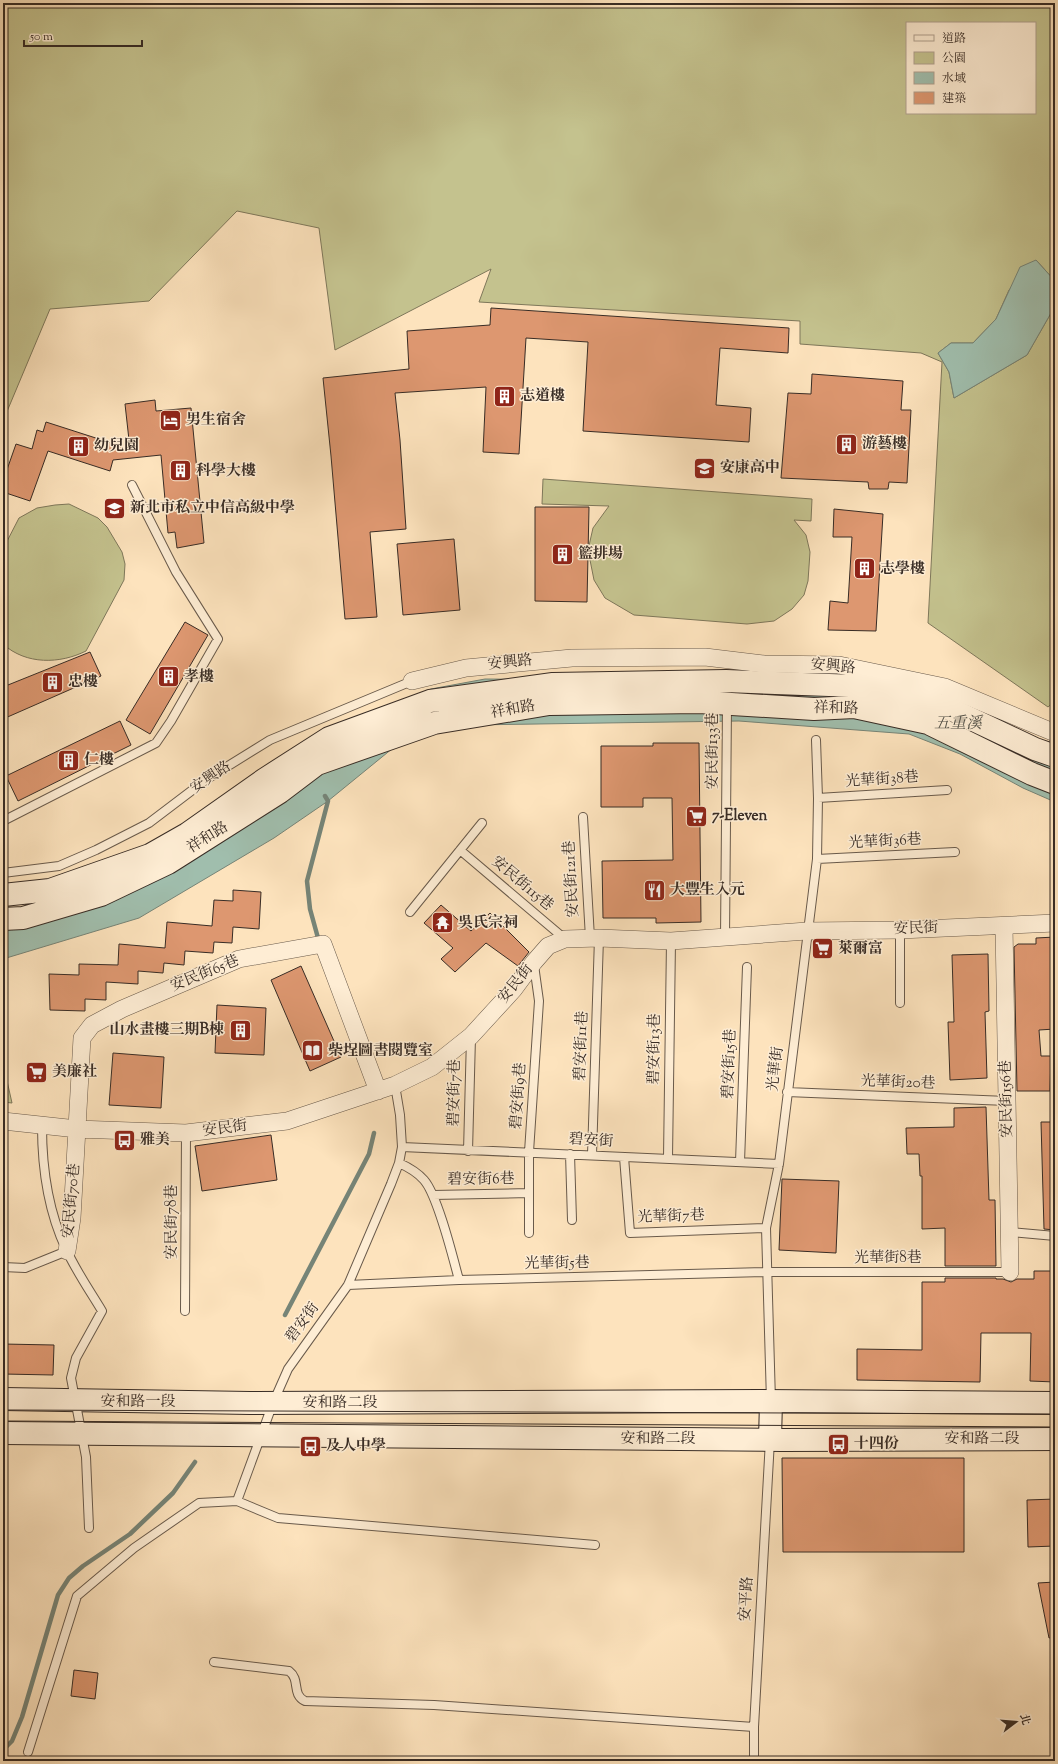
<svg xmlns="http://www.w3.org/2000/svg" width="1058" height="1764" font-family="'Sorts Mill Goudy','Noto Serif TC',serif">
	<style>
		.green { fill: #c4c28e; stroke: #7e775a; fill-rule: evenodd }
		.water { fill: #a0bead; stroke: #768477 }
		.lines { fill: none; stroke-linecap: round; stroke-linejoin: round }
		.stream { stroke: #768477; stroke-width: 4.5 }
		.building { fill: #dd9770; stroke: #382c25 }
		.service-casing { stroke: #695a4b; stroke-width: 10 }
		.minor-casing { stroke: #695a4b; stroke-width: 18 }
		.secondary-casing { stroke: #382c25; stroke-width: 24 }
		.service { stroke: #feedd4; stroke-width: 8 }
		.minor { stroke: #feedd4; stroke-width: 17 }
		.secondary { stroke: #feedd4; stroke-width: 22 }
		.tram { stroke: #382c25; stroke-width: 1 }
		.labels { text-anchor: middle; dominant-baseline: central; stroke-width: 3; stroke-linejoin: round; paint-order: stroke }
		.poi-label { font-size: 15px; font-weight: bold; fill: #382c25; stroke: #feedd4; text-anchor: start }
		.street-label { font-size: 15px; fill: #382c25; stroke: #feedd4 }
		.water-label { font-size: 16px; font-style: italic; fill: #525047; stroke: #feedd4 }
	</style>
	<rect width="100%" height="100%" fill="#fde3bd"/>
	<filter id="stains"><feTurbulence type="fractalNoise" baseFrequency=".005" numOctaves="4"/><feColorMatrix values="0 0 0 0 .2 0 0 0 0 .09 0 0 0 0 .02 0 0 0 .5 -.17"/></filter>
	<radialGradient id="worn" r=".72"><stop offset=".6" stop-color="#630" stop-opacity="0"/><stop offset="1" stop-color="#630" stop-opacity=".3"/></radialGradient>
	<path class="green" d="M3,3H1055V281L1036,260L1009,290L996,319L973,343H951L938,353L949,372L954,398L1027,355L1055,306V701L1048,707L928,623L942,362L921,353L800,344V321L479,302L491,269L335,350L319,228L237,211L149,301L50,309L3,421ZM907,23H1035V113H907Z
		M543,479L812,499L811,521L794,520L806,535L810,552L808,581L804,595L792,609L774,621L747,624L634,615L605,598L594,580L588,550L593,528L609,506L542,504Z
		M69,504L98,518L107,527L122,552L125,564L124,580L86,651C60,664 26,665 3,644V549L19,518L37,508L55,505Z
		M3,1063L12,1103L3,1102Z"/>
	<path class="water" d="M1036,260L1055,281V306L1027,355L954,398L949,372L938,353L951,343H973L996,319L1020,267Z
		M485,679L725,681L972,701L1014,728L1055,748V802L1023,788L960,754L909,734L739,721L470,725L409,735L328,801L274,838L139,918L3,959V930L20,929L372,712L431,689Z"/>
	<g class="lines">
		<path class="stream" d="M318,938L310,909L307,881L328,801L325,796
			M285,1315L369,1154L374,1133
			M3,1750L12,1741L22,1717L58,1595L69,1578L83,1566L130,1534L173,1493L195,1462"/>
	</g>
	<path class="building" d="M491,308L789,328L788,353L720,348L716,405L751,408L749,442L583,431L588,342L526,338L519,454L483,452L486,387L395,393L400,440L406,529L370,532L377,617L345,619L331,456L323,378L409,369L407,331L490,325Z
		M812,374L903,381L901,410H911L907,483L889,482L888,489H869L868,482L781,478L788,393L811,394Z
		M155,400L156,411L191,408L204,543L177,548L175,532L168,533L161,455L113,460L110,471L48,451L30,501L3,492V481L16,444L32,449L37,430L43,432L46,422L130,449L125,404Z
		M535,507H589L587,602L535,601Z
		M834,509L883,514L876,631L828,630L830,601L848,603L852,537H833Z
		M454,539L460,610L403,615L397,544Z
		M185,622L208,635L150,734L126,720Z
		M90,652L101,676L3,719V687Z
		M120,721L131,745L18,801L6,776Z
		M653,743H699L701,922L656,923V918H603L602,861L673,860L672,798H643V807H601V746H653Z
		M233,890L261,892L259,929L233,927L232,943L214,942L213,953L185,951L184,965L164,963L163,973L138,971V984L106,982V1000L85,999V1011L50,1010L49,974L79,975V964L118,965L119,944L165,948L167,922L212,926L214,900L233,901Z
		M441,905L471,931L490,913L529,952L518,966L486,943L455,972L441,959L453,948L424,923Z
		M1055,937V1029L1039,1030L1041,1056H1051L1050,1091H1017L1014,947L1018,944H1036V938Z
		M988,954L989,1011L985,1012L987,1078L950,1080L948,1022H954L952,955Z
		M301,966L341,1057L310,1071L271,980Z
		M217,1005L266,1008L264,1055L215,1053Z
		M113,1053L164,1057L161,1108L109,1105Z
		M986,1107L989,1200H995L996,1266H945V1228L922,1229V1176H920L919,1154H907L906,1128L954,1127V1108Z
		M1041,1122H1055V1230L1044,1229Z
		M271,1135L277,1180L202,1191L195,1146Z
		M782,1179L839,1181L836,1253L779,1250Z
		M1034,1271H1055V1382L1030,1381L1031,1333H981L980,1382L857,1380V1349L922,1350V1282H945V1278H996V1279H1003L1011,1282L1017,1279H1034Z
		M3,1344L54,1345L53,1375L3,1374Z
		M782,1458H964V1552H783Z
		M1055,1499V1546L1028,1547L1027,1500Z
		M1055,1582V1637L1049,1638L1038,1583Z
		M74,1670L98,1673L95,1699L71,1696Z"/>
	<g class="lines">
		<defs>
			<path id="service" d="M818,798L947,790
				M583,817L590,938
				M3,821L156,743L171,721L218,639L176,572L132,485
				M460,850L565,939
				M817,859L955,852
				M3,873L59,866L96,850L149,823L207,779L270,740L412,681
				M410,912L482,823
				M725,938L727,705
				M900,1003V930
				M395,1085L400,1115L402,1147L399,1163L391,1184L348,1285L288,1369L273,1403L237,1501L278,1518L595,1545
				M787,1092L1007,1101
				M42,1126C42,1168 48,1211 66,1249C76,1271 90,1291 102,1311L76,1358L71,1378L86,1457L89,1528
				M402,1147L779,1164
				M468,1151L471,1037
				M570,1154L572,1220
				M592,1155L599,938
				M624,1157L630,1233L766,1228
				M668,1158L671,941
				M740,1162L747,967
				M399,1163C408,1167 417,1172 424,1180C438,1196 453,1258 459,1280
				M433,1195L529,1193
				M1010,1232L1055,1236
				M529,1233V1152L539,1001L534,965
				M3,1267L25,1268L67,1251
				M348,1285L459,1280L766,1272H1010
				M185,1311L186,1133
				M771,1401L766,1228L779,1164L817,859L818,798L816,740
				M214,1662L289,1671C301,1680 291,1694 305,1701L434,1705L754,1727
				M28,1752L77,1596L134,1548L199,1503L237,1501
				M754,1761V1727L770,1440"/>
			<path id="minor" d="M412,681L466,668L572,658L705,657L764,664L839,665L945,687L1055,733
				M1004,926L1010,1272
				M3,1121L77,1129L186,1133L287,1121L395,1085L432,1067L471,1036L514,989L534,962L548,946L565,939L599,938L671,941L807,931L900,930L1055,923
				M67,1251L72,1218L82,1038L92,1025L122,1009L239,959L323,944L378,1091"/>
			<path id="secondary" d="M3,895L50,890L150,855L187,834L265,779L329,738L430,701L553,684L726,681L856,686L944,706L1035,749L1055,756
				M3,919L23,918L101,895L168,863L280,792L317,764L434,723L549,704L699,702L814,709L854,707L928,723L1032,774L1055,783
				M3,1399L250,1403L760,1401L1055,1403
				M3,1433L782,1440L1055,1439
				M770,1439L771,1402"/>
		</defs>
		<use href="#service" class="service-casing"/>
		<use href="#minor" class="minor-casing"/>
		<use href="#secondary" class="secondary-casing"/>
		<use href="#service" class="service"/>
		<use href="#minor" class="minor"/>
		<use href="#secondary" class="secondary"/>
		<path class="tram" d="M3,1410L1055,1414
			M3,1421L1055,1427"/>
	</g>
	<defs>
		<symbol id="building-square" viewBox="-11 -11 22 22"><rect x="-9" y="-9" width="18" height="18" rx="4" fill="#8f2418" stroke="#feedd4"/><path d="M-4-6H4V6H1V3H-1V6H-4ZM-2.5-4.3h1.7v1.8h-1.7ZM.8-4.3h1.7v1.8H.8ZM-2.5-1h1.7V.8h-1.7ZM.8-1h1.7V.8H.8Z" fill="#fff"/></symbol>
		<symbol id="hotel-square" viewBox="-11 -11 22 22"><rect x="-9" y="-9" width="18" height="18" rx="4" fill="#8f2418" stroke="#feedd4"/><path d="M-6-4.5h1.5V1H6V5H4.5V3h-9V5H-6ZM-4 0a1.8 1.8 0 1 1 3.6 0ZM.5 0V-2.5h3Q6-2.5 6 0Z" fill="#fff"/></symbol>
		<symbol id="school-square" viewBox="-11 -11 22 22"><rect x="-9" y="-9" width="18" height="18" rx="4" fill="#8f2418" stroke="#feedd4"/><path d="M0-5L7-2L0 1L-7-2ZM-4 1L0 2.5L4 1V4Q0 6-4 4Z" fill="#fff"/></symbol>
		<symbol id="supermarket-square" viewBox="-11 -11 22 22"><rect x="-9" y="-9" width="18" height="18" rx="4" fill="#8f2418" stroke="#feedd4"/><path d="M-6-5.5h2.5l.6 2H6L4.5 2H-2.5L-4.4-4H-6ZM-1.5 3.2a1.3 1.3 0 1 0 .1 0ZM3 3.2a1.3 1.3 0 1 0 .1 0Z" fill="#fff"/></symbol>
		<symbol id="restaurant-square" viewBox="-11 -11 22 22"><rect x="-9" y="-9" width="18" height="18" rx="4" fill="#8f2418" stroke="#feedd4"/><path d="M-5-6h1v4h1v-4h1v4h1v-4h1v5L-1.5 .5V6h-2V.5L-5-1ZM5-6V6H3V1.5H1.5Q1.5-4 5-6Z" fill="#fff"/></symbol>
		<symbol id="temple-square" viewBox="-11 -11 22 22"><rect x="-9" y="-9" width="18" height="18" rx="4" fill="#8f2418" stroke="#feedd4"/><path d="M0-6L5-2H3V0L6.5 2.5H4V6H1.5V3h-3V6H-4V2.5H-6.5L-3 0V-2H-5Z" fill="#fff"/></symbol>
		<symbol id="library-square" viewBox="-11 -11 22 22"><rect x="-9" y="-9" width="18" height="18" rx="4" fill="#8f2418" stroke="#feedd4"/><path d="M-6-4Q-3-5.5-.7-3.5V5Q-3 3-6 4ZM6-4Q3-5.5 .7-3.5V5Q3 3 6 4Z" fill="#fff"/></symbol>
		<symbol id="bus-square" viewBox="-11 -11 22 22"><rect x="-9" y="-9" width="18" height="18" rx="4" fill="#8f2418" stroke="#feedd4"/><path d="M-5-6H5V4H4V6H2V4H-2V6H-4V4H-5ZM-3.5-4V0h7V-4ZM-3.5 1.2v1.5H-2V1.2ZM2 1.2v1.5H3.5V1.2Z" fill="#fff"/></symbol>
	</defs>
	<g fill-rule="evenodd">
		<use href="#building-square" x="492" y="384" width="25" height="25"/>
		<use href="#hotel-square" x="158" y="408" width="25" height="25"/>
		<use href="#building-square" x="834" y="432" width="25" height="25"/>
		<use href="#building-square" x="66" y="434" width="25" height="25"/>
		<use href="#school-square" x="692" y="456" width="25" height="25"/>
		<use href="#building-square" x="168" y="458" width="25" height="25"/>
		<use href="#school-square" x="102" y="496" width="25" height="25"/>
		<use href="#building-square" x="550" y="542" width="25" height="25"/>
		<use href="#building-square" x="852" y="556" width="25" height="25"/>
		<use href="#building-square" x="156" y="664" width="25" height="25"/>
		<use href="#building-square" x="40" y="670" width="25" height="25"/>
		<use href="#building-square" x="56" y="748" width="25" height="25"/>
		<use href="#supermarket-square" x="684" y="804" width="25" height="25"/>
		<use href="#restaurant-square" x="642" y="878" width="25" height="25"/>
		<use href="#temple-square" x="430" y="910" width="25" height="25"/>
		<use href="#supermarket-square" x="810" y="936" width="25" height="25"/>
		<use href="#building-square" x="228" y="1018" width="25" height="25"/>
		<use href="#library-square" x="300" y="1038" width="25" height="25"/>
		<use href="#supermarket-square" x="24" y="1060" width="25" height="25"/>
		<use href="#bus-square" x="112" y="1128" width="25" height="25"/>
		<use href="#bus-square" x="826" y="1432" width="25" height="25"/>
		<use href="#bus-square" x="298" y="1434" width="25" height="25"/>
	</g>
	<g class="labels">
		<g class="poi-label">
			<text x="520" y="396">志道樓</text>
			<text x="186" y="420">男生宿舍</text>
			<text x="862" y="444">游藝樓</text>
			<text x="94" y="446">幼兒園</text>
			<text x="720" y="468">安康高中</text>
			<text x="196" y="471">科學大樓</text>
			<text x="130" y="508">新北市私立中信高級中學</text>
			<text x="578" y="554">籃排場</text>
			<text x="880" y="569">志學樓</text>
			<text x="184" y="677">孝樓</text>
			<text x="68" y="682">忠樓</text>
			<text x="84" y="760">仁樓</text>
			<text x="712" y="816">7-Eleven</text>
			<text x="670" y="890">大豐生入元</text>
			<text x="458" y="923">吳氏宗祠</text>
			<text x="838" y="949">萊爾富</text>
			<text x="224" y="1030" text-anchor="end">山水畫樓三期B棟</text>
			<text x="328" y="1051">柴埕圖書閱覽室</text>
			<text x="52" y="1072">美廉社</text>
			<text x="140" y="1140">雅美</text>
			<text x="854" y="1444">十四份</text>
			<text x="326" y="1446">及人中學</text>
		</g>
		<g class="street-label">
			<text transform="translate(510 663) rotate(-6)">安興路</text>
			<text transform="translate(833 667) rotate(5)">安興路</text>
			<text transform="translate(836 709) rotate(1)">祥和路</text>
			<text transform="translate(513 710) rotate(-10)">祥和路</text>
			<text transform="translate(713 751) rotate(-90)">安民街133巷</text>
			<text transform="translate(211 778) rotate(-34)">安興路</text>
			<text transform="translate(882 780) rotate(-4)">光華街38巷</text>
			<text transform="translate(208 838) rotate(-32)">祥和路</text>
			<text transform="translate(885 842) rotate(-3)">光華街36巷</text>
			<text transform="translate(572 879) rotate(-93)">安民街121巷</text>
			<text transform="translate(522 884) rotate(40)">安民街115巷</text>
			<text transform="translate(916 929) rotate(-2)">安民街</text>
			<text transform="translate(205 974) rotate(-22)">安民街65巷</text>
			<text transform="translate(516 984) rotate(-51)">安民街</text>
			<text transform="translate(582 1046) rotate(-88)">碧安街11巷</text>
			<text transform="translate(655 1049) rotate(-89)">碧安街13巷</text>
			<text transform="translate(730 1064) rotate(-88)">碧安街15巷</text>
			<text transform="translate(776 1069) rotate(-83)">光華街</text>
			<text transform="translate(898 1083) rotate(2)">光華街20巷</text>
			<text transform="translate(455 1093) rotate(-89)">碧安街7巷</text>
			<text transform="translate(519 1096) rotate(-86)">碧安街9巷</text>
			<text transform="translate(1007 1099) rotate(-91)">安民街156巷</text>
			<text transform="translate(225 1129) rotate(-7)">安民街</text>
			<text transform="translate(591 1141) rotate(3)">碧安街</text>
			<text transform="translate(481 1180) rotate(-1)">碧安街6巷</text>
			<text transform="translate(72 1201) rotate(-85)">安民街70巷</text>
			<text transform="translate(671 1217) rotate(-2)">光華街7巷</text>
			<text transform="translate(172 1222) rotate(-90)">安民街78巷</text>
			<text x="888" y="1258">光華街8巷</text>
			<text transform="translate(557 1264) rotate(-1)">光華街5巷</text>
			<text transform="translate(303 1323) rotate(-54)">碧安街</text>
			<text x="138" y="1402">安和路一段</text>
			<text x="340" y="1403">安和路二段</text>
			<text x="658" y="1439">安和路二段</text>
			<text x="982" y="1439">安和路二段</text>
			<text transform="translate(747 1599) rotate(-86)">安平路</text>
		</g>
		<g class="water-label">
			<text x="958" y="724">五重溪</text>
		</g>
	</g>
	<rect width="1058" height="1764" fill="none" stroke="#fde3bd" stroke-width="16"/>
	<rect x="4" y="4" width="1050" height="1756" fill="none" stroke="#382c25" stroke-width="2"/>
	<rect x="8" y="8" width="1042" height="1748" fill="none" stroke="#382c25"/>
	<rect x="906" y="22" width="130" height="92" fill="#feedd4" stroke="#afa08e"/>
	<rect x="914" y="35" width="20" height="6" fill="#feedd4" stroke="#afa08e"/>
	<text x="942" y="42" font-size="12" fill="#382c25">道路</text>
	<rect x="914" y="52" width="20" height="12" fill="#c4c28e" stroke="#afa08e"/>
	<text x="942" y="62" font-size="12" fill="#382c25">公園</text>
	<rect x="914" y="72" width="20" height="12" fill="#a0bead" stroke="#afa08e"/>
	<text x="942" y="82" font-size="12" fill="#382c25">水域</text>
	<rect x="914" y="92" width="20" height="12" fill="#dd9770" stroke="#afa08e"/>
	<text x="942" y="102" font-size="12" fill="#382c25">建築</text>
	<g transform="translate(1016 1722) rotate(74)" stroke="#feedd4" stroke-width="3" paint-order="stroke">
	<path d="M0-3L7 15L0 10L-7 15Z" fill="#382c25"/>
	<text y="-6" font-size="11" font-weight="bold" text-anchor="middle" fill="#382c25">北</text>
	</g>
	<path d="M24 40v6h118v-6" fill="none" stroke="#382c25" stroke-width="2"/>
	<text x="30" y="40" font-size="12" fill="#382c25" stroke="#feedd4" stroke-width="3" paint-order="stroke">50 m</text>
	<rect width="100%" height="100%" filter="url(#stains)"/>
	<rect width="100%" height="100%" fill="url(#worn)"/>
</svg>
